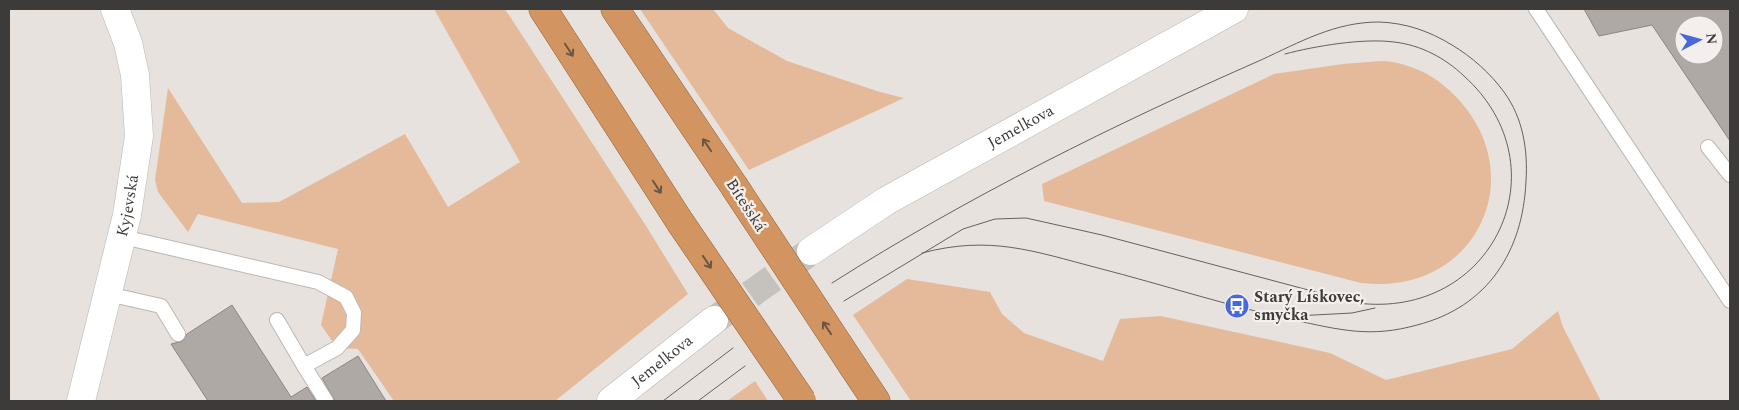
<svg xmlns="http://www.w3.org/2000/svg" width="1739" height="410" font-family="Spectral,serif">
	<style>
		.green { fill: #e4ba9a }
		.building { fill: #aea9a5; stroke: #8c8784; fill-rule: evenodd }
		.lines { fill: none; stroke-linecap: round; stroke-linejoin: round }
		.tertiary-tunnel { stroke: #c5c1bd; stroke-width: 28; stroke-dasharray: 28 14; stroke-linecap: butt }
		.service-casing { stroke: #bcb7b4; stroke-width: 16 }
		.minor-casing { stroke: #bcb7b4; stroke-width: 29 }
		.tertiary-casing { stroke: #bcb7b4; stroke-width: 29 }
		.trunk-casing { stroke: #966339; stroke-width: 29 }
		.service { stroke: #fff; stroke-width: 14 }
		.minor { stroke: #fff; stroke-width: 28 }
		.tertiary { stroke: #fff; stroke-width: 28 }
		.trunk { stroke: #d29460; stroke-width: 28 }
		.tram { stroke: #64615f; stroke-width: 1 }
		.trunk-bridge-casing { stroke: #966339; stroke-width: 29; stroke-linecap: butt }
		.trunk-bridge { stroke: #d29460; stroke-width: 28 }
		.oneway { stroke: #6a5645 }
		.labels { text-anchor: middle; dominant-baseline: central; stroke-width: 4.5; stroke-linejoin: round; paint-order: stroke }
		.street-label { font-size: 16px; fill: #3d3b3a; stroke: #f4efec }
		.poi-label { font-size: 16px; font-weight: bold; fill: #3d3b3a; stroke: #f4efec; text-anchor: start }
	</style>
	<rect width="100%" height="100%" fill="#e7e2de"/>
	<path class="green" d="M434,9H505L648,229L688,294L555,401H394L358,349L337,348L321,325L338,249L198,214L188,232L158,192L155,180L168,88L242,203L279,202L405,134L448,207L520,162Z
		M640,9H713L728,28L787,61L880,92L904,98L749,170Z
		M1381,61C1406,62 1431,73 1449,90C1536,169 1479,297 1361,283L1044,201L1042,184L1274,74L1343,64Z
		M907,279L990,292L1002,314L1024,333L1103,361L1120,319L1161,316L1330,353L1386,380L1512,349L1558,311L1563,327L1601,401H911L853,315Z
		M755,381L768,401H727Z"/>
	<path class="building" d="M1584,9H1730V141L1652,25L1599,36ZM1684,25H1714V55H1684Z
		M232,305L291,397L307,387L316,401H208L171,344L183,341L187,334Z
		M358,356L386,401H335L322,378Z"/>
	<g class="lines">
		<path class="tertiary-tunnel" d="M716,319L807,254"/>
		<defs>
			<path id="service" d="M1536,9L1730,301
				M1708,147L1730,175
				M123,237L318,282L346,297L354,313L353,330L337,348L304,366L326,401
				M108,294L161,306L178,334
				M277,320L304,366"/>
			<g id="minor">
				<path id="s1" d="M81,401L127,215L139,136L135,75L128,43L115,9"/>
			</g>
			<g id="tertiary">
				<path id="s2" d="M811,251L886,201L1234,9"/>
				<path id="s3" d="M611,401L714,320"/>
			</g>
			<path id="trunk" d="M543,9L680,222
				M615,9L734,186
				M854,368L876,401"/>
		</defs>
		<use href="#service" class="service-casing"/>
		<use href="#minor" class="minor-casing"/>
		<use href="#tertiary" class="tertiary-casing"/>
		<use href="#trunk" class="trunk-casing"/>
		<use href="#service" class="service"/>
		<use href="#minor" class="minor"/>
		<use href="#tertiary" class="tertiary"/>
		<use href="#trunk" class="trunk"/>
		<path class="tram" d="M832,283C969,196 1113,125 1261,60C1300,42 1335,22 1379,22C1406,23 1429,31 1452,45C1472,57 1490,73 1504,92C1523,118 1528,150 1526,181C1523,251 1488,307 1417,325C1371,338 1340,330 1294,320C1228,306 1164,285 1098,268C1033,251 990,235 922,253
			M844,301L963,229L995,219L1026,218L1102,235L1357,303C1493,320 1565,167 1464,76C1445,58 1421,45 1394,42C1363,38 1315,46 1285,54
			M1295,316L1352,313L1375,308
			M663,401L733,348
			M698,401L745,366"/>
		<defs>
			<path id="trunk-bridge" d="M734,186L854,368
				M680,222L802,401"/>
		</defs>
		<use href="#trunk-bridge" class="trunk-bridge-casing"/>
		<use href="#trunk-bridge" class="trunk-bridge"/>
	</g>
	<defs><path id="oneway-shaft" d="M-6 0H5M1.5-3L5.5 0L1.5 3" fill="none" stroke-width="1.6" stroke-linecap="round" stroke-linejoin="round" transform="scale(1.25)"/></defs>
	<g class="oneway">
		<use href="#oneway-shaft" transform="translate(569 50) rotate(57)"/>
		<use href="#oneway-shaft" transform="translate(707 145) rotate(-124)"/>
		<use href="#oneway-shaft" transform="translate(657 187) rotate(57)"/>
		<use href="#oneway-shaft" transform="translate(707 262) rotate(56)"/>
		<use href="#oneway-shaft" transform="translate(827 328) rotate(-124)"/>
	</g>
	<defs>
		<symbol id="bus-disc" viewBox="-11 -11 22 22"><circle r="9.5" fill="#4768db" stroke="#f4efec"/><path d="M-5-6H5V4H4V6H2V4H-2V6H-4V4H-5ZM-3.5-4V0h7V-4ZM-3.5 1.2v1.5H-2V1.2ZM2 1.2v1.5H3.5V1.2Z" fill="#fff"/></symbol>
	</defs>
	<g fill-rule="evenodd">
		<use href="#bus-disc" x="1223" y="292" width="28" height="28"/>
	</g>
	<g class="labels">
		<g class="street-label">
			<text stroke="none"><textPath href="#s2" startOffset="244">Jemelkova</textPath></text>
			<text transform="translate(746 205) rotate(57)">Bítešská</text>
			<text stroke="none"><textPath href="#s1" startOffset="201">Kyjevská</textPath></text>
			<text stroke="none"><textPath href="#s3" startOffset="65">Jemelkova</textPath></text>
		</g>
		<g class="poi-label">
			<text x="1254" y="297">Starý Lískovec,<tspan x="1254" dy="18">smyčka</tspan></text>
		</g>
	</g>
	<rect width="1739" height="410" fill="none" stroke="#3d3b3a" stroke-width="20"/>
	<g transform="translate(1699 40) rotate(84)"><circle r="24" fill="#f4efec" stroke="#aba7a5"/>
	<path d="M0-4L9 19L0 12L-9 19Z" fill="#4768db"/>
	<text y="-8" font-size="14" font-weight="bold" text-anchor="middle" fill="#3d3b3a">N</text>
	</g>
</svg>
